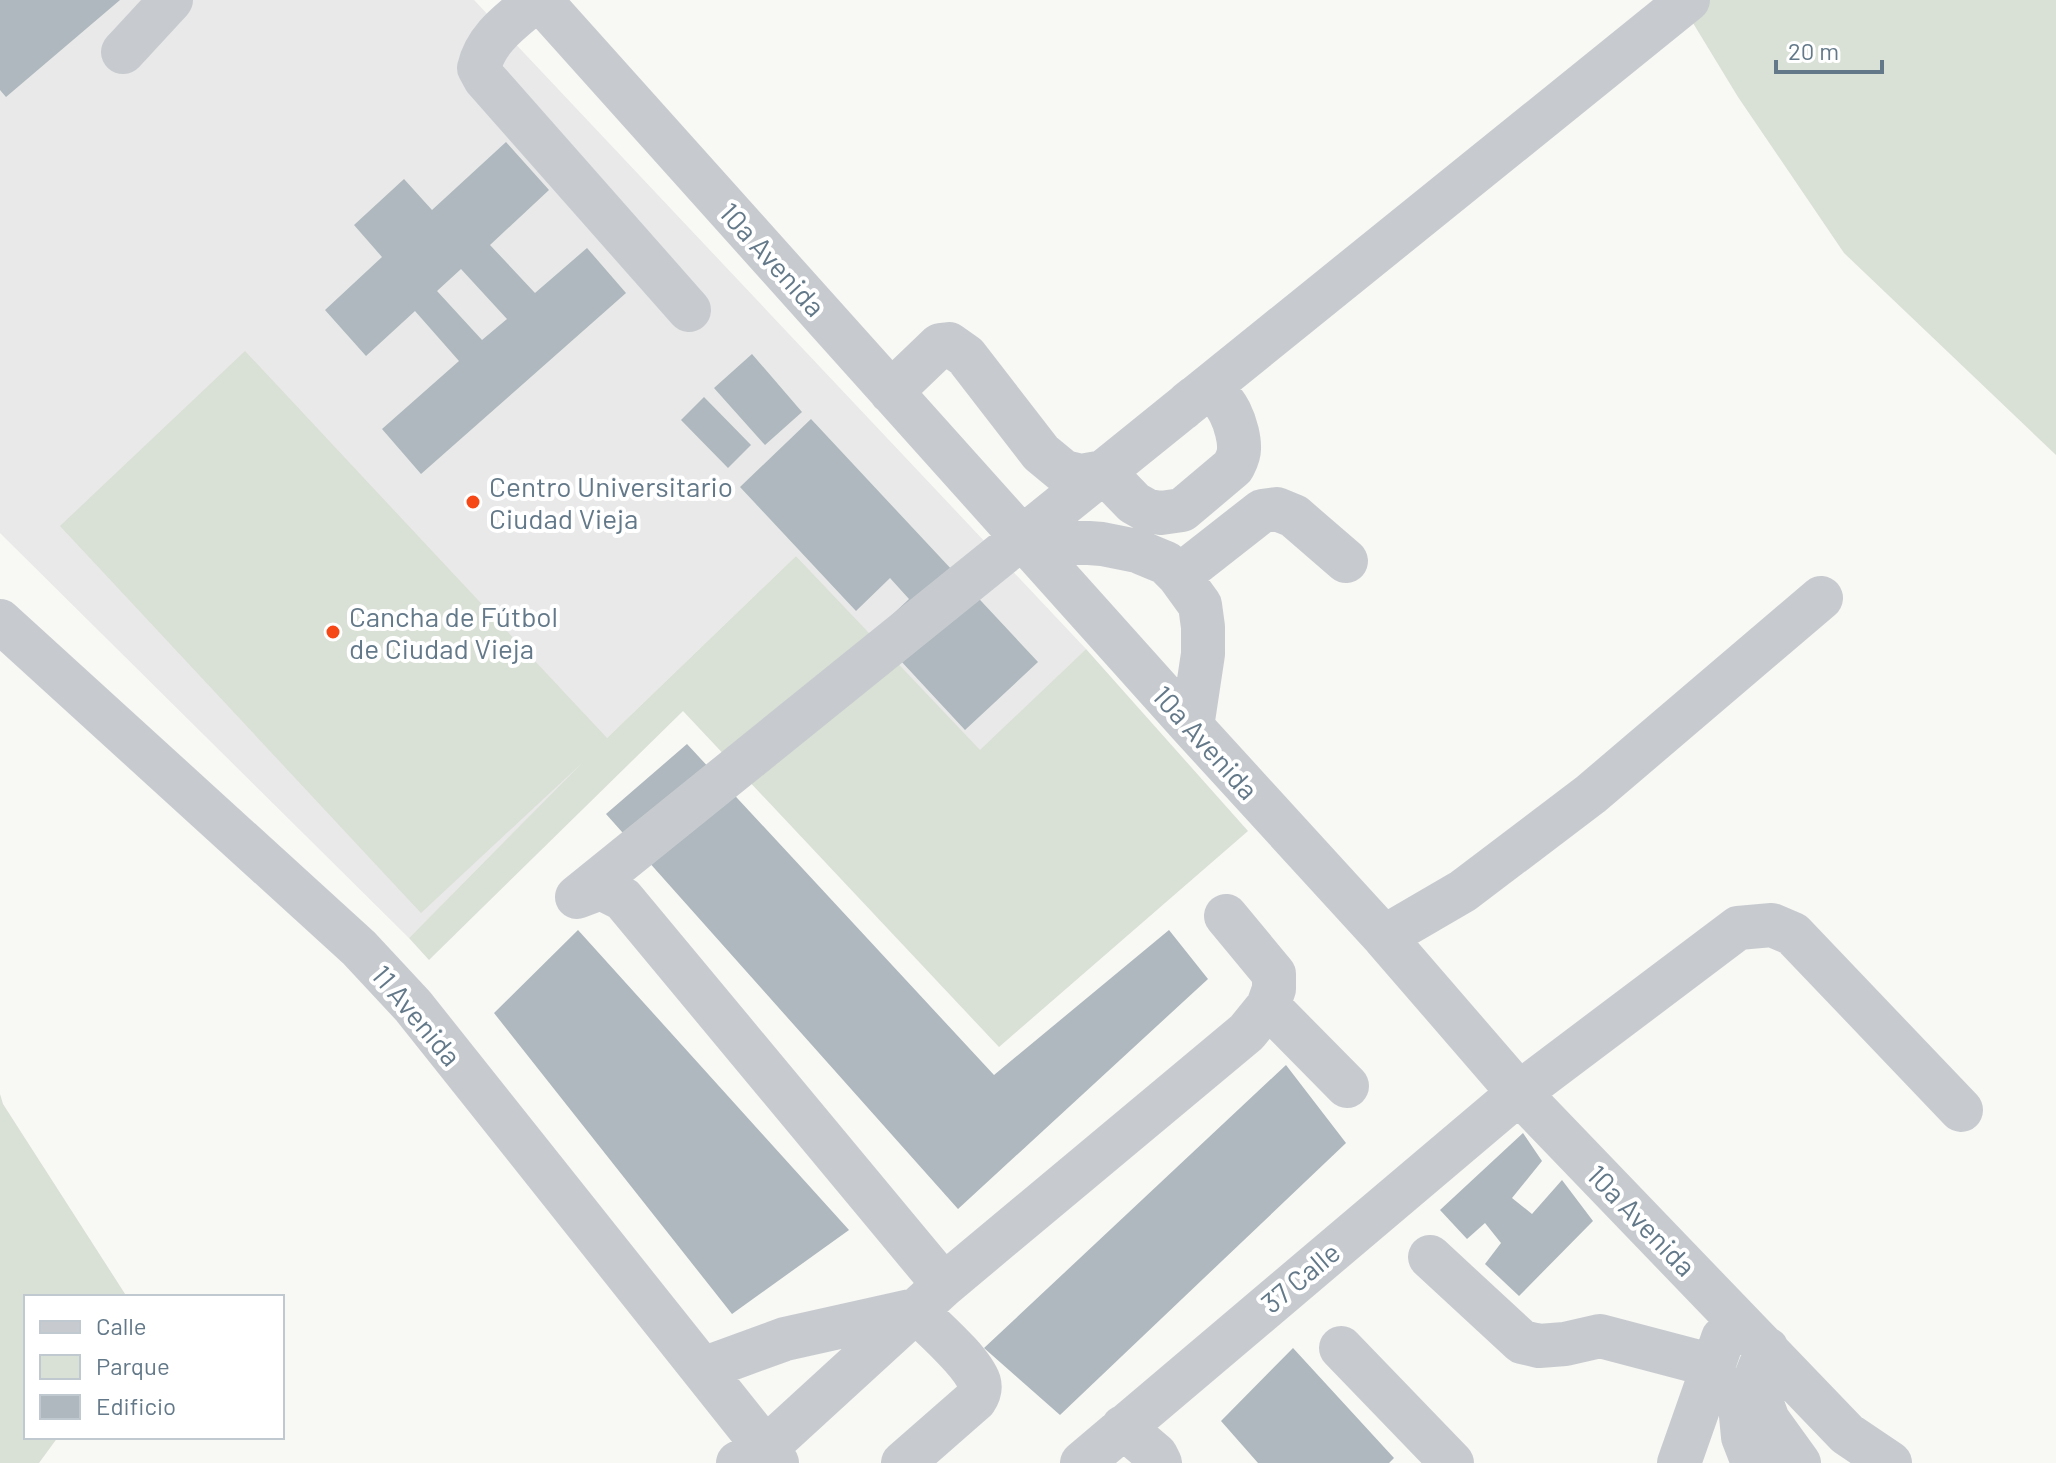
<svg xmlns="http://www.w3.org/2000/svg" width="2056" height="1463" font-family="Barlow,sans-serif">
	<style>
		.built { fill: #e8e9e8 }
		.green { fill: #d9e0d5 }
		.building { fill: #aeb8be; fill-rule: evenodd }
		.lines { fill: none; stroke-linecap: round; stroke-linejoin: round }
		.minor { stroke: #c7cbcf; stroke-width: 44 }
		.poi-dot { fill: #f64716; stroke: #fff; stroke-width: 3 }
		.labels { text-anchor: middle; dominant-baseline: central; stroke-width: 8; stroke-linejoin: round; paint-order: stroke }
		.street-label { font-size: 28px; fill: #637989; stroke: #fff }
		.poi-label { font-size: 28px; fill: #637989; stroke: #fff; text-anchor: start }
	</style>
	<rect width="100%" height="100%" fill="#f8f8f4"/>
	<path class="built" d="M0,0H474L1086,649L980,751L796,556L607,738L409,938L0,533Z"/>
	<path class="green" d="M1679,0H2056V455L1844,253L1738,97Z
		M245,351L607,738L796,556L980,750L1086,649L1248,831L999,1047L683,711L429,960L409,938L582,763L421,913L60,526Z
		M0,1094L3,1104L127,1297H26V1437H58L39,1463H0Z"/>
	<path class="building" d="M0,0H120L6,97L0,90Z
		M506,142L549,190L490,245L535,293L587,248L626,293L421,474L382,429L459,361L415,311L366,356L325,310L382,257L354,225L404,179L432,210ZM461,269L507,319L482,340L437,291Z
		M752,354L802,412L765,445L714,388Z
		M704,397L751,445L728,468L681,420Z
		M811,419L1038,662L965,730L874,632L909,599L890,578L856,611L740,487Z
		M687,744L994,1075L1169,930L1208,979L958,1209L606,814Z
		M578,930L849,1230L732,1314L494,1013Z
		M1286,1065L1346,1143L1060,1415L984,1348Z
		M1523,1133L1542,1161L1512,1198L1532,1214L1562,1180L1593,1221L1519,1296L1485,1264L1501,1243L1485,1223L1467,1239L1440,1210Z
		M1293,1348L1394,1458L1389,1463H1258L1221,1421Z"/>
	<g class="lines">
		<path class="minor" d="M536,0C513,20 486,37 479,68L485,79L689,310
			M540,0L1192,727L1384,937L1519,1093L1847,1434L1890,1463
			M123,52L171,0
			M891,392L940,345L949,344L966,356L1041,453L1064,472L1081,476L1104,472L1112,465
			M1104,472L1134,503L1148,511L1161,513L1182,510L1233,467C1236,461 1239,456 1239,449C1240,432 1226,386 1202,394C1195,396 1187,404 1182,409
			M1022,538L1102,544L1137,551L1166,563L1179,576L1200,605L1203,627V654L1192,727
			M1179,576L1262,511L1277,509L1294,516L1346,561
			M0,621L359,948L413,1006L777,1463
			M1384,937L1463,891L1591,794L1821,598
			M1268,1006L1347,1086
			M1430,1257L1522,1342L1539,1346L1565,1344L1600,1336L1714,1366
			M944,1285L623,899L601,888L577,897L1688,0
			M1341,1348L1452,1463
			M703,1369L785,1339L915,1310C932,1327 972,1361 979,1382C981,1389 979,1394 975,1400L903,1463
			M1754,1382L1768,1420L1799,1463
			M1123,1427L1156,1455L1160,1463
			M738,1463L766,1448L944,1285L1247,1032L1268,1006L1274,989V974L1226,916
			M1082,1463L1519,1093L1738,928L1772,925L1793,934L1961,1110
			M1679,1463L1723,1338
			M1757,1463L1750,1455L1743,1437L1741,1416L1767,1349"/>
	</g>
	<g class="poi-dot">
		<circle cx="473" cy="502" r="8"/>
		<circle cx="333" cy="632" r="8"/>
	</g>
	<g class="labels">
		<g class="street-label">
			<text transform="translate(773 259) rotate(48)">10a Avenida</text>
			<text transform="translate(1206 742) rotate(48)">10a Avenida</text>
			<text transform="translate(417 1015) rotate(50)">11 Avenida</text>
			<text transform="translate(1642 1220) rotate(46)">10a Avenida</text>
			<text transform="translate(1300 1277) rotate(-40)">37 Calle</text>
		</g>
		<g class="poi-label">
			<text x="489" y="486">Centro Universitario<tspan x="489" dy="32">Ciudad Vieja</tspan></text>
			<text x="349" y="616">Cancha de Fútbol<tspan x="349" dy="32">de Ciudad Vieja</tspan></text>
		</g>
	</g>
	<rect x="24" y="1295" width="260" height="144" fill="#ffffff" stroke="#c1c9d0" stroke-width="2"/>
	<rect x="40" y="1321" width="40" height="12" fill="#c7cbcf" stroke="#c1c9d0" stroke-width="2"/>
	<text x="96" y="1335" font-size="24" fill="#637989">Calle</text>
	<rect x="40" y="1355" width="40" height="24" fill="#d9e0d5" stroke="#c1c9d0" stroke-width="2"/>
	<text x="96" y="1375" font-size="24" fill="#637989">Parque</text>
	<rect x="40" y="1395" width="40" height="24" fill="#aeb8be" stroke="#c1c9d0" stroke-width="2"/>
	<text x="96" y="1415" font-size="24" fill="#637989">Edificio</text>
	<path d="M1776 60v12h106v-12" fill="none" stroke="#637989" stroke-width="4"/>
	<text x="1788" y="60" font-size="24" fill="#637989" stroke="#ffffff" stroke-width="6" paint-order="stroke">20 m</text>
</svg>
